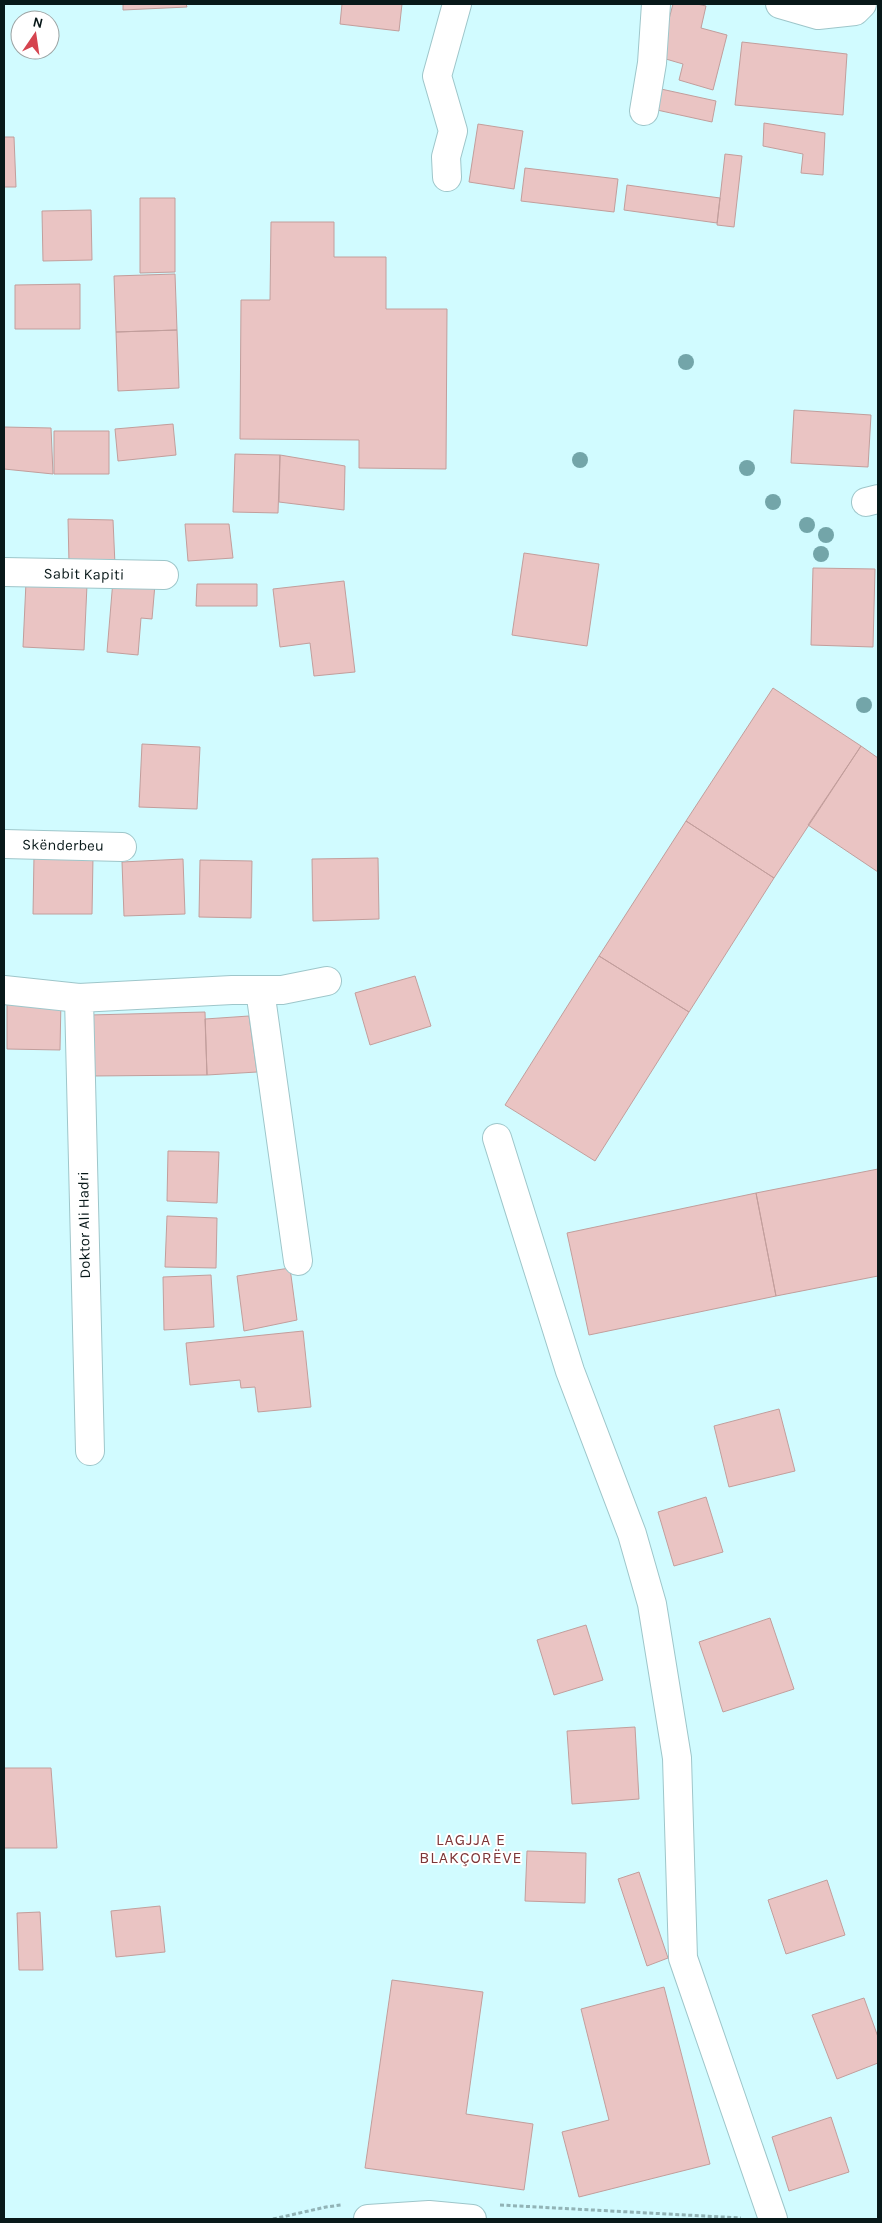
<svg xmlns="http://www.w3.org/2000/svg" width="882" height="2223" font-family="Karla,sans-serif">
	<style>
		.building { fill: #eac4c3; stroke: #c29e9c }
		.lines { fill: none; stroke-linecap: round; stroke-linejoin: round }
		.street-casing { stroke: #9ec6ca; stroke-width: 30 }
		.secondary-casing { stroke: #9ec6ca; stroke-width: 30 }
		.path { stroke: #91b3b6; stroke-width: 3; stroke-dasharray: 4 2.5; stroke-linecap: butt }
		.street { stroke: #fff; stroke-width: 28 }
		.secondary { stroke: #fff; stroke-width: 28 }
		.tree { fill: #73a5a9 }
		.labels { text-anchor: middle; dominant-baseline: central; stroke-width: 4; stroke-linejoin: round; paint-order: stroke }
		.street-label { font-size: 15px; fill: #081819; stroke: #fff }
		.neighbourhood-label { font-size: 16px; letter-spacing: 1px; fill: #7e3638; stroke: #fff }
	</style>
	<rect width="100%" height="100%" fill="#d1fbff"/>
	<path class="building" d="M123,4H186L187,7L123,10Z
		M342,4H402L399,31L340,24Z
		M673,4H697L706,6L701,28L727,35L713,90L679,80L683,64L659,57Z
		M742,42L847,54L843,115L735,105Z
		M661,89L716,101L712,122L657,110Z
		M764,123L825,133L823,175L801,173L803,154L763,146Z
		M478,124L523,131L514,189L469,182Z
		M4,137H14L16,187H4Z
		M725,154L742,156L734,227L717,225Z
		M525,168L618,179L614,212L521,201Z
		M627,185L720,198L717,223L624,210Z
		M140,198H175V272L140,273Z
		M91,210L92,260L43,261L42,211Z
		M271,222H334V257H386V309H447L446,469L359,468V440L240,439L241,300H270Z
		M175,274L177,330L116,332L114,276Z
		M80,284V329H15V285Z
		M177,330L179,388L118,391L116,332Z
		M794,410L871,415L868,467L791,463Z
		M173,424L176,455L118,461L115,429Z
		M4,427L51,428L53,474L4,469Z
		M54,431H109V474H54Z
		M235,454L280,455L278,513L233,512Z
		M280,455L345,466L344,510L279,502Z
		M68,519L113,520L115,565L69,563Z
		M185,524H229L233,558L188,561Z
		M524,553L599,564L587,646L512,635Z
		M813,568L875,569L873,647L811,645Z
		M113,580L155,584L152,619L141,618L138,655L107,652Z
		M344,581L355,672L314,676L310,643L280,647L273,589Z
		M26,582L87,585L84,650L23,647Z
		M197,584H257V606H196Z
		M773,688L861,746L774,878L686,821Z
		M142,744L200,747L197,809L139,807Z
		M861,746L878,758V872L808,825Z
		M686,821L774,878L689,1012L599,956Z
		M34,856L93,857L92,914H33Z
		M378,858L379,919L313,921L312,859Z
		M183,859L185,914L124,916L122,862Z
		M200,860L252,861L251,918L199,917Z
		M599,956L689,1012L595,1161L505,1105Z
		M415,976L431,1026L370,1045L355,993Z
		M7,999L61,1000L60,1050L7,1049Z
		M205,1012L207,1075L91,1076L90,1015Z
		M249,1016L257,1072L207,1075L205,1019Z
		M168,1151L219,1152L217,1203L167,1201Z
		M878,1169V1276L776,1296L756,1193Z
		M756,1193L776,1296L589,1335L567,1233Z
		M167,1216L217,1218L216,1268L165,1267Z
		M290,1268L297,1320L244,1331L237,1276Z
		M211,1275L214,1327L164,1330L163,1277Z
		M303,1331L311,1407L258,1412L255,1387L241,1388L240,1380L190,1385L186,1343Z
		M779,1409L795,1471L729,1487L714,1426Z
		M706,1497L723,1552L674,1566L658,1512Z
		M770,1618L794,1689L723,1712L699,1642Z
		M586,1625L603,1680L554,1695L537,1640Z
		M635,1727L639,1799L572,1804L567,1731Z
		M4,1768H51L57,1848H4Z
		M527,1851L586,1853L585,1903L525,1901Z
		M639,1872L668,1958L647,1966L618,1879Z
		M827,1880L845,1935L786,1954L768,1900Z
		M160,1906L165,1952L116,1957L111,1911Z
		M40,1912L43,1970H19L17,1913Z
		M392,1980L483,1992L466,2114L533,2124L524,2190L365,2168Z
		M664,1987L710,2164L579,2197L562,2132L609,2120L581,2009Z
		M864,1998L878,2037V2063L837,2079L812,2015Z
		M831,2117L849,2172L789,2191L772,2137Z"/>
	<g class="lines">
		<defs>
			<path id="street" d="M780,4L818,15L855,11L862,4
				M644,111L652,63L656,4
				M447,177L446,157L453,131L437,76L457,4
				M866,502L878,499
				M4,572L164,575
				M4,844L122,847
				M4,990L79,998L232,990H282L327,981
				M260,990L298,1261
				M79,998L90,1451
				M497,1138L570,1371L632,1534L652,1604L677,1758L683,1958L773,2219"/>
			<path id="secondary" d="M368,2219L429,2215L472,2219"/>
		</defs>
		<use href="#street" class="street-casing"/>
		<use href="#secondary" class="secondary-casing"/>
		<path class="path" d="M500,2205L741,2218
			M273,2219L326,2207L341,2205"/>
		<use href="#street" class="street"/>
		<use href="#secondary" class="secondary"/>
	</g>
	<g class="tree">
		<circle cx="686" cy="362" r="8"/>
		<circle cx="580" cy="460" r="8"/>
		<circle cx="747" cy="468" r="8"/>
		<circle cx="773" cy="502" r="8"/>
		<circle cx="807" cy="525" r="8"/>
		<circle cx="826" cy="535" r="8"/>
		<circle cx="821" cy="554" r="8"/>
		<circle cx="864" cy="705" r="8"/>
	</g>
	<g class="labels">
		<g class="street-label">
			<text transform="translate(84 574) rotate(1)">Sabit Kapiti</text>
			<text transform="translate(63 845) rotate(1)">Skënderbeu</text>
			<text transform="translate(84 1225) rotate(-91)">Doktor Ali Hadri</text>
		</g>
		<g class="neighbourhood-label">
			<text x="471" y="1839">LAGJJA E<tspan x="471" dy="18">BLAKÇORËVE</tspan></text>
		</g>
	</g>
	<rect width="882" height="2223" fill="none" stroke="#081819" stroke-width="10"/>
	<g transform="translate(35 35) rotate(13)"><circle r="24" fill="#ffffff" stroke="#9ca3a3"/>
	<path d="M0-4L9 19L0 12L-9 19Z" fill="#d5444f"/>
	<text y="-8" font-size="14" font-weight="bold" text-anchor="middle" fill="#081819">N</text>
	</g>
</svg>
